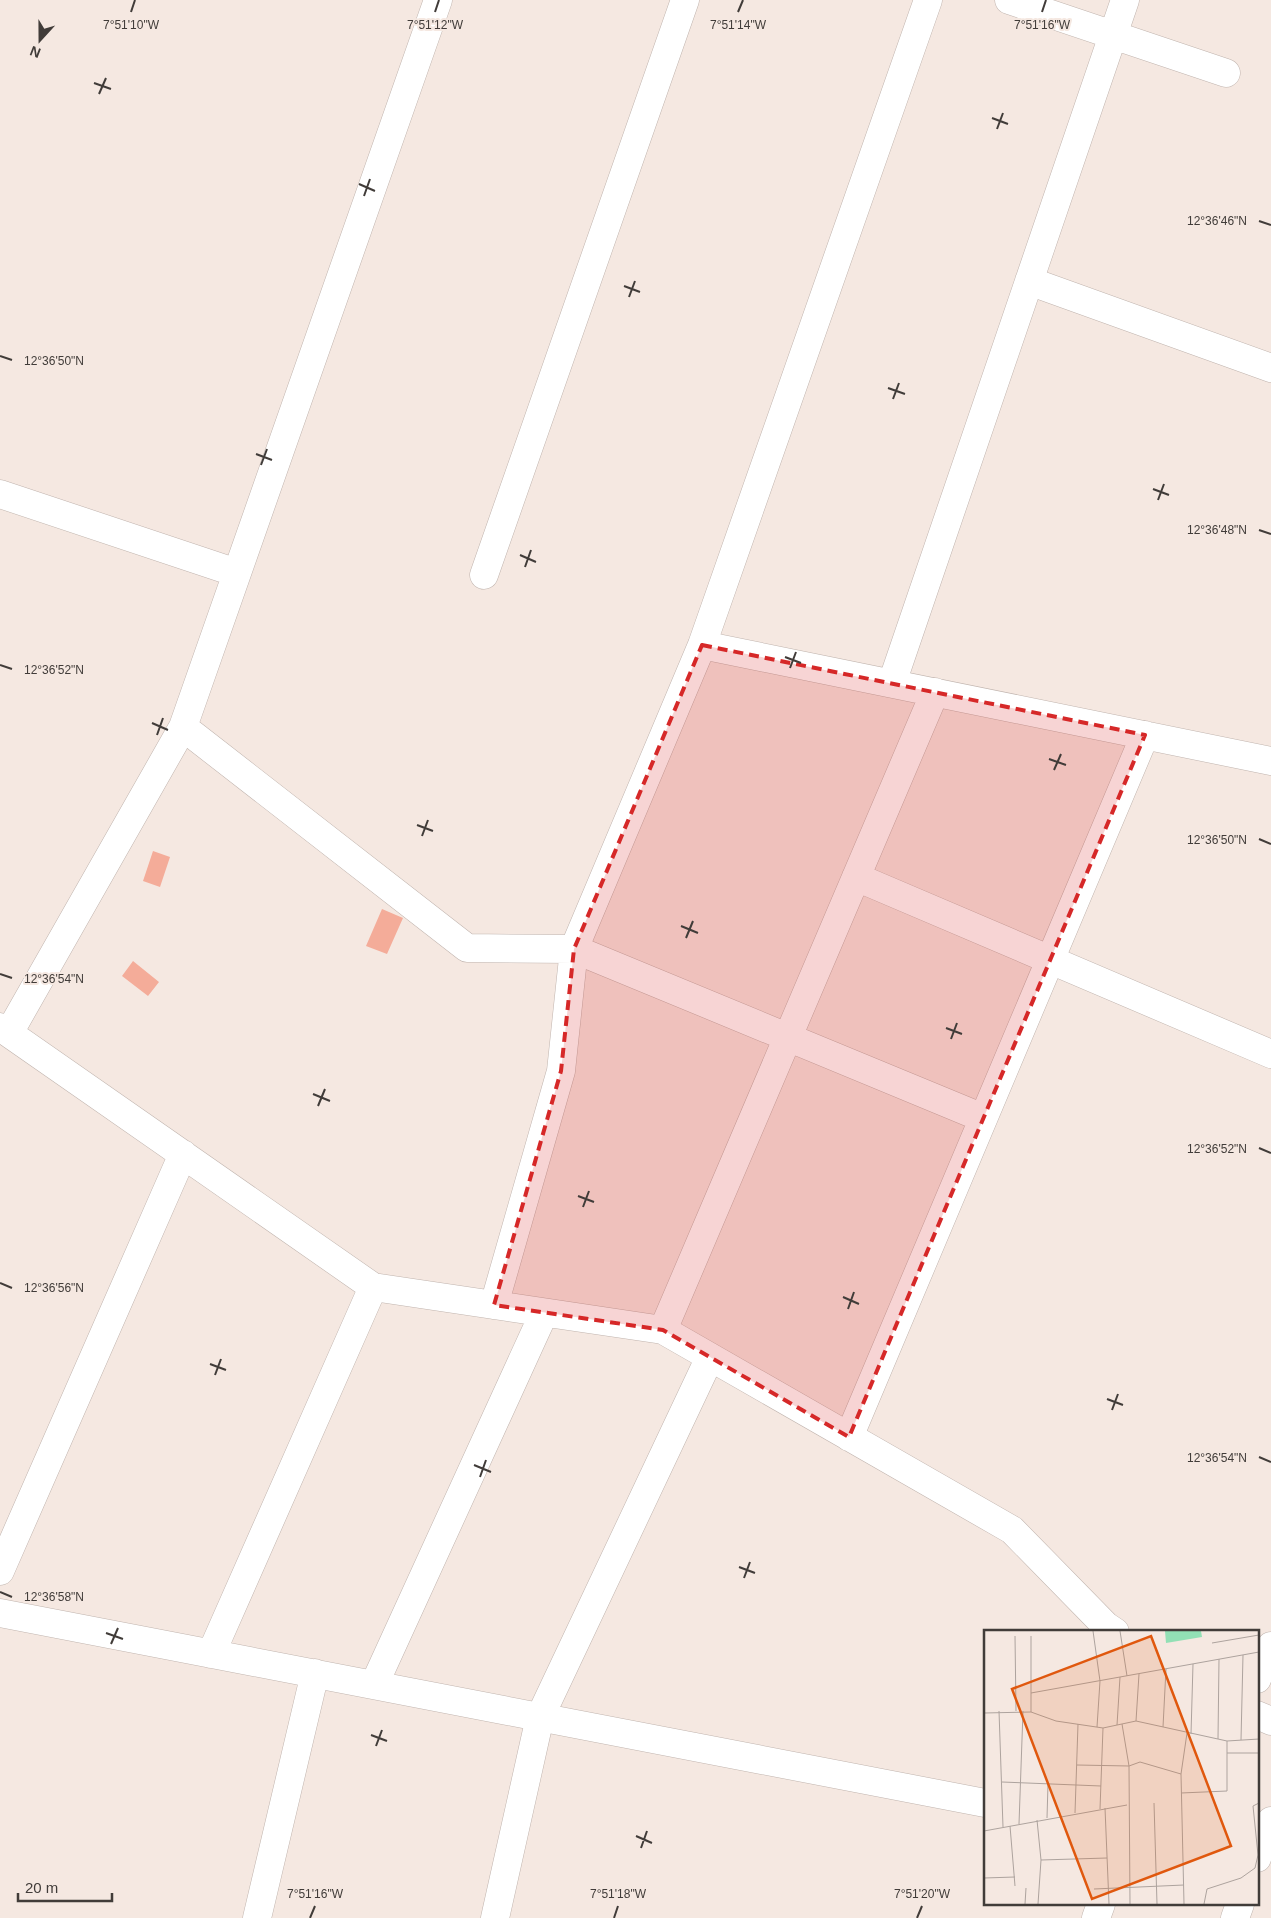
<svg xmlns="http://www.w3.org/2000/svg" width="1271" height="1918" font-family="Arial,sans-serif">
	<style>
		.building { fill: #f4ac99 }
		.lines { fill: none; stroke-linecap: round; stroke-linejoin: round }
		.minor-casing { stroke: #c0b4ae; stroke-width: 29 }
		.minor { stroke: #fff; stroke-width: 28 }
		.marked { fill: #d62828; fill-opacity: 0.2; stroke: #d62828; stroke-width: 4; stroke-dasharray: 10 6; stroke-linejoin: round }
		.ticks { fill: none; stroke: #413c39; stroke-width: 2 }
		.inset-road { fill: none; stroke: #ada39e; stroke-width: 1 }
		.view { fill: #e0580e; fill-opacity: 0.15; stroke: #e0580e; stroke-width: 2.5 }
		.inset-edge { fill: none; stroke: #413c39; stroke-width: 2.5 }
		.ticks-label { font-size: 12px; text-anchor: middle; fill: #413c39; stroke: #f5e8e1; stroke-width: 4; stroke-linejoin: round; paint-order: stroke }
	</style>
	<rect width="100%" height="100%" fill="#f5e8e1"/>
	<path class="building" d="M153,851L170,857L160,887L143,881Z
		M382,909L403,918L387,954L366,946Z
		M133,961L159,982L148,996L122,976Z"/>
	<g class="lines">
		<defs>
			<path id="minor" d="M1009,0L1226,73
				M1029,281L1271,368
				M0,494L237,573
				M484,575L685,0
				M702,645L1271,761
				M892,683L1125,0
				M183,727L467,948L574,949L983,1118
				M856,877L1271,1054
				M0,1027L373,1287L663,1330L1012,1530L1106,1626L1115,1632
				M9,1033L183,727L438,0
				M494,1305L561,1071L574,949L702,645L928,0
				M663,1330L935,692
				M849,1437L1145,735
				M0,1571L183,1154
				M0,1613L985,1803
				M211,1654L373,1287
				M1257,1679L1271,1646
				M374,1685L544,1313
				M1257,1715L1271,1721
				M1257,1858L1271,1821
				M257,1918L315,1673
				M495,1918L540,1717L710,1357
				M1096,1918L1101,1904
				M1235,1918L1240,1904"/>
		</defs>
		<use href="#minor" class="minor-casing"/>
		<use href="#minor" class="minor"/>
	</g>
	<path class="marked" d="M702,645L1145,735L849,1437L663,1330L494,1305L561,1071L574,949Z"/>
	<path class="ticks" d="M131,12L135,0M435,12L439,0M738,12L743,0M1042,12L1046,0M94,83L111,89M99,94L106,78M992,118L1008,124M997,129L1003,113M359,184L375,191M364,196L370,179M1259,221L1271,225M624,286L640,292M629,297L635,281M0,356L12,360M888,388L905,394M893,399L899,383M256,454L272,460M261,465L267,449M1153,489L1169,495M1158,500L1164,484M1259,530L1271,534M520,555L536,562M525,567L531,550M785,657L801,663M0,665L12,669M790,668L796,652M152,723L168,730M157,735L163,718M1049,759L1066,765M1054,770L1061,754M417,825L433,831M422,836L428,820M1259,839L1271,844M681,926L698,933M686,938L693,921M0,974L12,978M946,1028L962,1034M951,1039L957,1023M313,1094L330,1101M318,1106L325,1089M1259,1148L1271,1153M578,1196L594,1202M583,1207L589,1191M0,1283L12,1288M843,1297L859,1304M848,1309L854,1292M210,1364L226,1370M215,1375L221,1359M1107,1399L1123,1405M1112,1410L1118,1394M1259,1457L1271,1462M474,1465L491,1472M480,1477L486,1460M739,1567L755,1573M744,1578L750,1562M0,1592L12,1597M106,1633L123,1639M111,1644L118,1628M371,1735L387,1741M376,1746L382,1730M636,1836L652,1843M641,1848L647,1831M310,1918L315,1906M614,1918L618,1906M917,1918L922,1906"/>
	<g transform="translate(984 1630)">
		<rect width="275" height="275" fill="#f5e8e1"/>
		<path d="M181,1H217L218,7L182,13Z" fill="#92e0b5"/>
		<path class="inset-road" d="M109,1L116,51L113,97M136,1L143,46M31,6L32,81M47,6V82M228,13L275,5M47,63L275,22M15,81L19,197M0,83L47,82L72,91L119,98L152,91L243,111L275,109M152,91L155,44M138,94L145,136L146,274M133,95L136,47M179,97L182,39M207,104L209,34M234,109L235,29M257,110L259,25M243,123H275M93,135L145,136L156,132L197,144M18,152L117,156M197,163L243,161V111M170,173L173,274M121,178L125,274M116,179L119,98M91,183L94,94M63,188L64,154M53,190L57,230L54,274M35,194L39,81M26,196L31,256M0,201L143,175M57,230L123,228M0,248L31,247M110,259L200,255M41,274L42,258M200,274L197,144L203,103M220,274L223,259L257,248L271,238L274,225L269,176L275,173"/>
		<path class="view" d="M167,6L247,216L108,269L28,59Z"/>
		<rect width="275" height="275" class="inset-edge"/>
	</g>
	<g class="ticks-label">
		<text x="131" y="29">7°51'10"W</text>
		<text x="435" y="29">7°51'12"W</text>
		<text x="738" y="29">7°51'14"W</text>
		<text x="1042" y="29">7°51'16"W</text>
		<text x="1217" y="225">12°36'46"N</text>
		<text x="54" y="365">12°36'50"N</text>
		<text x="1217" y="534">12°36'48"N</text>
		<text x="54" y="674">12°36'52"N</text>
		<text x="1217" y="844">12°36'50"N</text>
		<text x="54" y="983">12°36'54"N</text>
		<text x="1217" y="1153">12°36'52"N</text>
		<text x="54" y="1292">12°36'56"N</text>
		<text x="1217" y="1462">12°36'54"N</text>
		<text x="54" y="1601">12°36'58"N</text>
		<text x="315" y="1898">7°51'16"W</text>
		<text x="618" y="1898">7°51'18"W</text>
		<text x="922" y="1898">7°51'20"W</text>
	</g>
	<g transform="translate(40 40) rotate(201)" stroke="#f5e8e1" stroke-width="4" paint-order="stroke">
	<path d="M0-4L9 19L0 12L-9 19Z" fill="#413c39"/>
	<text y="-8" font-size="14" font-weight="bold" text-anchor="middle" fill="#413c39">N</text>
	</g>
	<path d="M18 1893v8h94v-8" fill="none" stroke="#413c39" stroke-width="2.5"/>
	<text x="25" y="1893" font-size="15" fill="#413c39" stroke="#f5e8e1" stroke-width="4" paint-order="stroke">20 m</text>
</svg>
